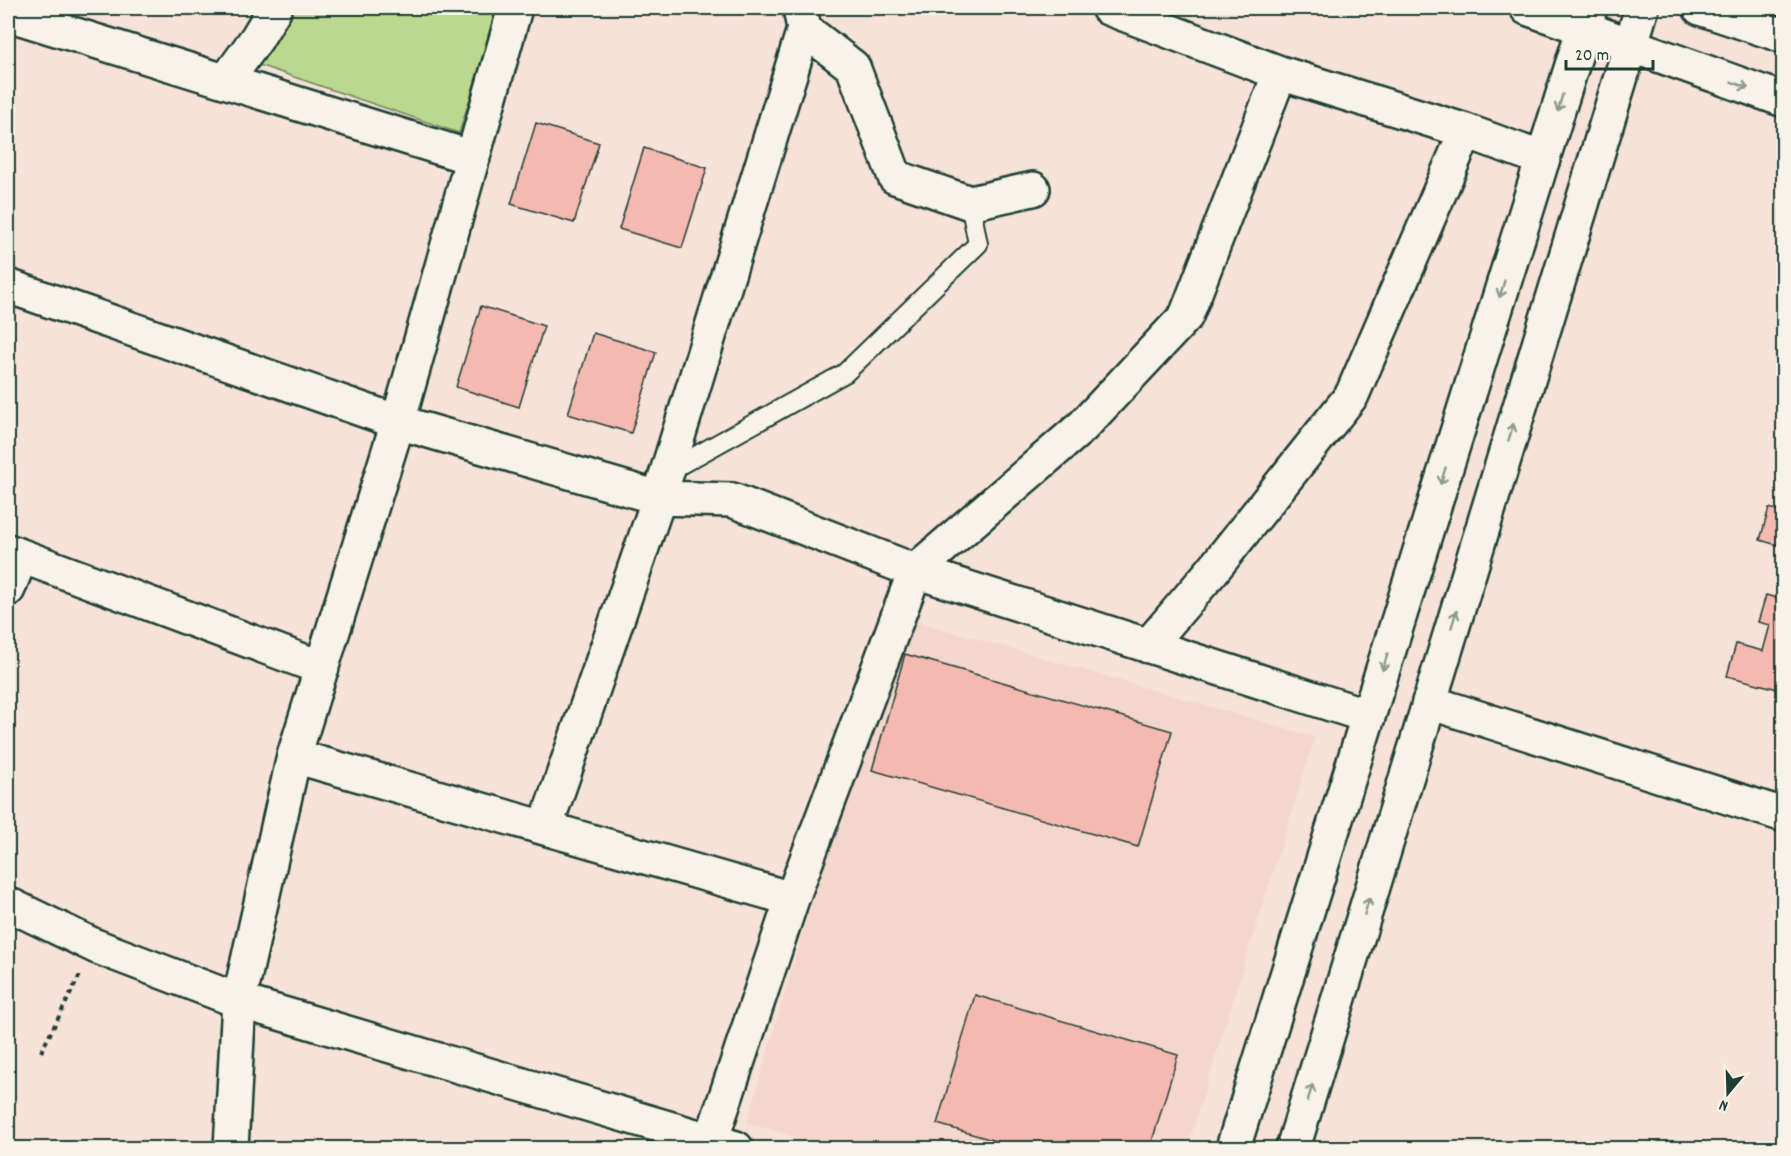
<svg xmlns="http://www.w3.org/2000/svg" width="1791" height="1156" font-family="Dekko,sans-serif">
	<style>
		.built { fill: #f5d6cc }
		.green { fill: #bcd78e; stroke: #6e8a61; stroke-width: 1.5 }
		.building { fill: #f4b9b1; stroke: #1f3d34; stroke-width: 1.5 }
		.lines { fill: none; stroke-linecap: round; stroke-linejoin: round }
		.service-casing { stroke: #1f3d34; stroke-width: 22 }
		.minor-casing { stroke: #1f3d34; stroke-width: 38 }
		.secondary-casing { stroke: #1f3d34; stroke-width: 38 }
		.primary-casing { stroke: #1f3d34; stroke-width: 38 }
		.path { stroke: #1f3d34; stroke-width: 4; stroke-dasharray: 4.5 4.5; stroke-linecap: butt }
		.service { stroke: #f7f3e8; stroke-width: 18 }
		.minor { stroke: #f7f3e8; stroke-width: 33 }
		.secondary { stroke: #f7f3e8; stroke-width: 33 }
		.primary { stroke: #f7f3e8; stroke-width: 33 }
		.oneway { stroke: #8b988e }
	</style>
	<rect width="100%" height="100%" fill="#f6e2d8"/>
	<filter id="ink" filterUnits="userSpaceOnUse"><feTurbulence type="fractalNoise" baseFrequency=".0167" numOctaves="2"/><feDisplacementMap in="SourceGraphic" scale="12" xChannelSelector="R" yChannelSelector="G"/><feConvolveMatrix kernelMatrix="1 2 1 2 8 2 1 2 1" color-interpolation-filters="sRGB"/></filter>
	<g filter="url(#ink)">
		<path class="built" d="M895,615L1315,737L1187,1148H834L747,1123Z"/>
		<path class="green" d="M285,8H498L459,133L250,62Z"/>
		<path class="building" d="M536,123L599,143L574,223L511,204Z
			M644,148L707,168L682,248L619,229Z
			M481,306L544,326L519,407L456,387Z
			M593,333L656,352L631,433L568,414Z
			M1769,508L1784,512V547L1760,540Z
			M1766,595L1784,600V669L1778,689L1727,676L1736,644L1763,651L1770,625L1758,622Z
			M905,654L1172,731L1138,847L872,770Z
			M975,995L1178,1055L1150,1148H1020L937,1124Z"/>
		<g class="lines">
			<defs>
				<path id="service" d="M667,472L845,373L978,244L970,203"/>
				<path id="minor" d="M1108,8L1280,73L1466,131L1543,159
					M8,14L473,158
					M804,29L853,67L895,177L970,203L1033,189
					M226,81L257,38L275,8
					M8,286L398,422L659,498L732,500L915,571L1368,716
					M8,551L322,668
					M8,589L21,556
					M1148,646L1212,571L1352,395L1466,131
					M1429,702L1784,815
					M294,756L792,899
					M545,828L659,498L804,29L800,8
					M8,904L95,946L239,1001L736,1148
					M711,1141L792,899L915,571L1083,426L1186,316L1280,73
					M231,1148L239,1001L294,756L398,422L515,8"/>
				<path id="secondary" d="M1233,1148L1590,8
					M1293,1148L1642,8"/>
				<path id="primary" d="M1527,8L1784,100
					M1700,8L1784,36"/>
			</defs>
			<use href="#service" class="service-casing"/>
			<use href="#minor" class="minor-casing"/>
			<use href="#secondary" class="secondary-casing"/>
			<use href="#primary" class="primary-casing"/>
			<path class="path" d="M41,1052L81,973"/>
			<use href="#service" class="service"/>
			<use href="#minor" class="minor"/>
			<use href="#secondary" class="secondary"/>
			<use href="#primary" class="primary"/>
		</g>
		<defs><path id="oneway-shaft" d="M-6 0H5M1.5-3L5.5 0L1.5 3" fill="none" stroke-width="1.6" stroke-linecap="round" stroke-linejoin="round" transform="scale(1.5)"/></defs>
		<g class="oneway">
			<use href="#oneway-shaft" transform="translate(1740 85) rotate(20)"/>
			<use href="#oneway-shaft" transform="translate(1560 103) rotate(107)"/>
			<use href="#oneway-shaft" transform="translate(1502 289) rotate(107)"/>
			<use href="#oneway-shaft" transform="translate(1511 432) rotate(-73)"/>
			<use href="#oneway-shaft" transform="translate(1443 476) rotate(107)"/>
			<use href="#oneway-shaft" transform="translate(1454 619) rotate(-73)"/>
			<use href="#oneway-shaft" transform="translate(1385 662) rotate(107)"/>
			<use href="#oneway-shaft" transform="translate(1367 906) rotate(-73)"/>
			<use href="#oneway-shaft" transform="translate(1310 1093) rotate(-73)"/>
		</g>
	</g>
	<rect width="1791" height="1156" fill="none" stroke="#f7f3e8" stroke-width="30"/>
	<rect x="15" y="15" width="1761" height="1126" fill="none" stroke="#1f3d34" stroke-width="2" filter="url(#ink)"/>
	<g transform="translate(1728 1093) rotate(199)" stroke="#f7f3e8" stroke-width="4.5" paint-order="stroke">
	<path d="M0-4.5L10 22L0 15L-10 22Z" fill="#1f3d34"/>
	<text y="-9" font-size="16" font-weight="bold" text-anchor="middle" fill="#1f3d34">N</text>
	</g>
	<path d="M1566 60v9h87v-9" fill="none" stroke="#1f3d34" stroke-width="3"/>
	<text x="1575" y="60" font-size="18" fill="#1f3d34" stroke="#f7f3e8" stroke-width="4.5" paint-order="stroke">20 m</text>
</svg>
